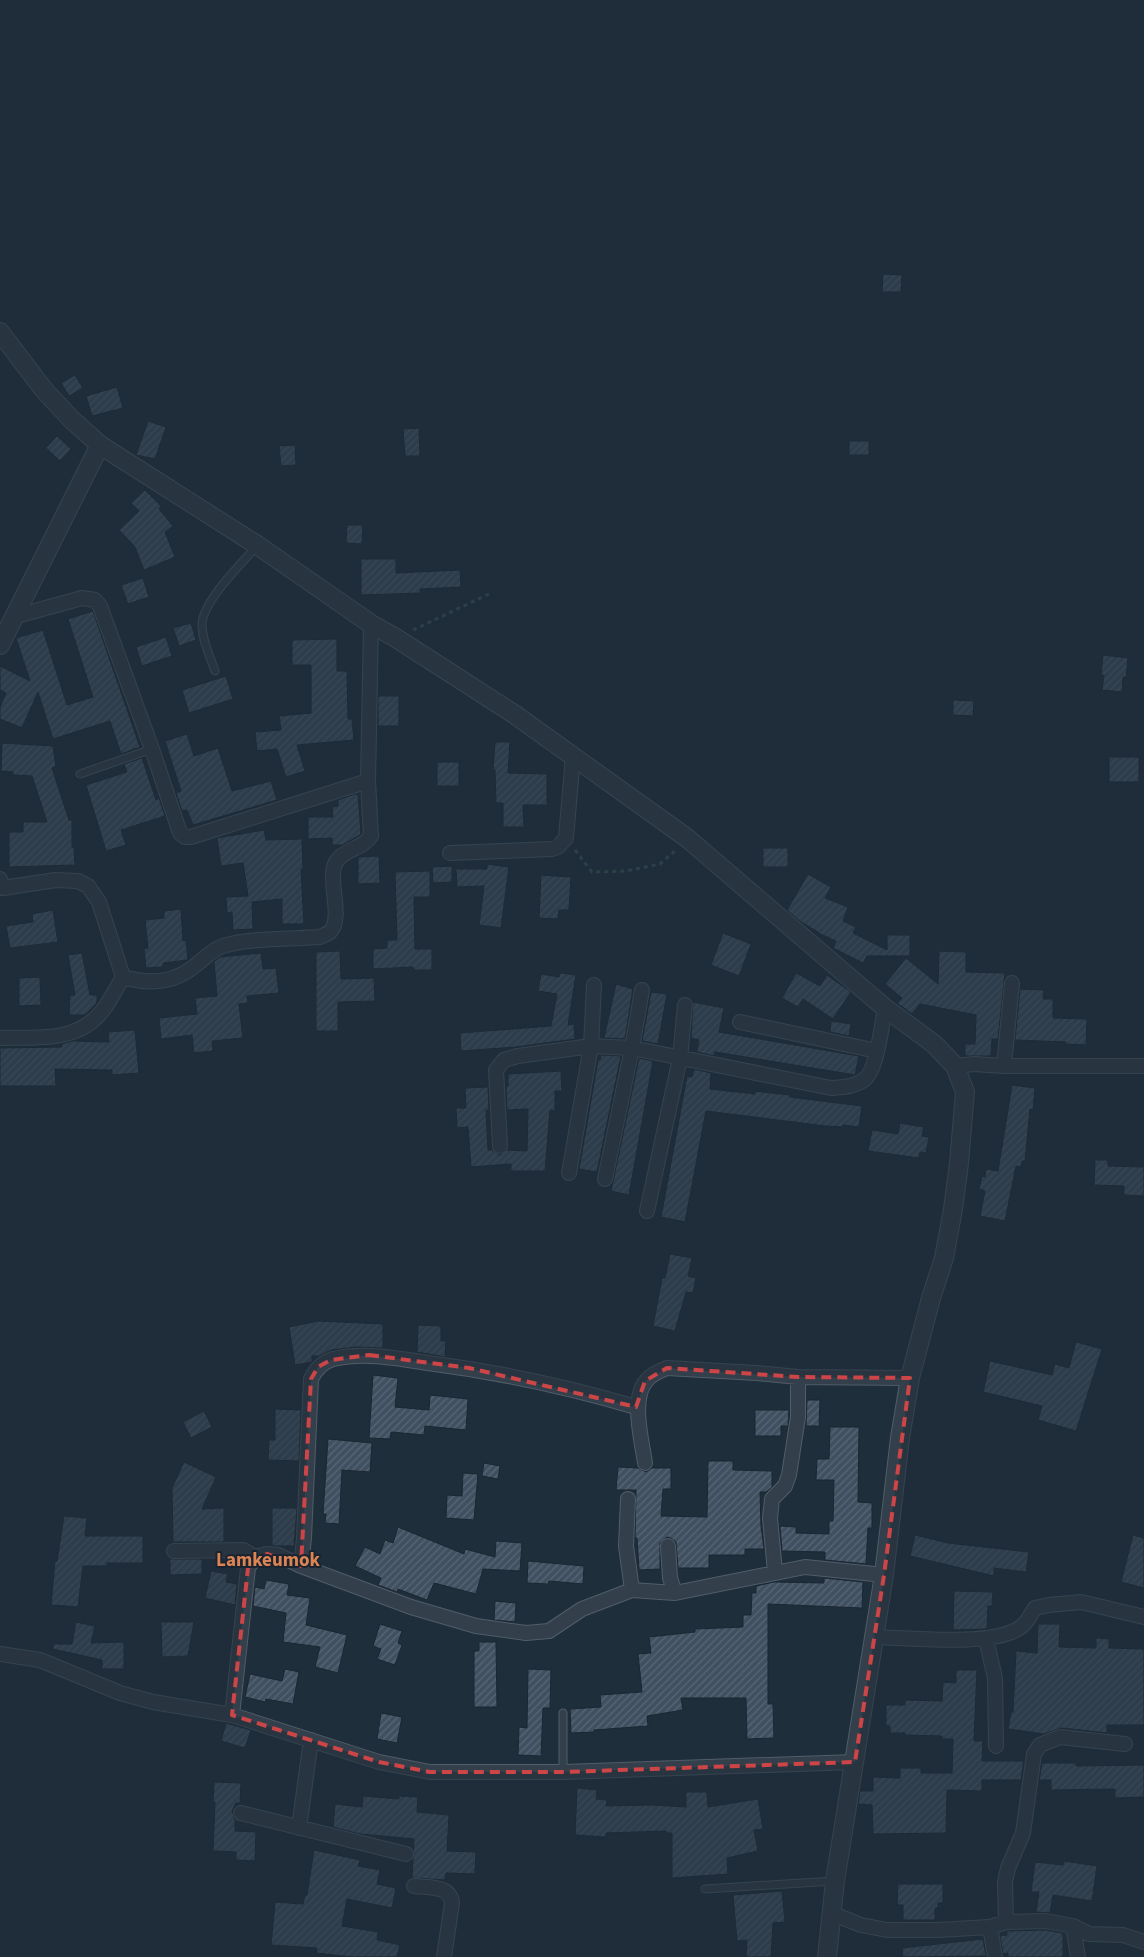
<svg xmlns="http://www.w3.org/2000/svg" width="1144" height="1957" font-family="'Source Sans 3',sans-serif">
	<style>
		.building { fill: url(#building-hatch); stroke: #1b2632 }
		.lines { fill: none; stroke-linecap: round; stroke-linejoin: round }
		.service-casing { stroke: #515d69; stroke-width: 9 }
		.minor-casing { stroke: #515d69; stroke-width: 16 }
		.tertiary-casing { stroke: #515d69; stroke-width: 20 }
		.path { stroke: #3c5756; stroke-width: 3; stroke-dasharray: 4 4; stroke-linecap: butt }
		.service { stroke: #333f4b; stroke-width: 7 }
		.minor { stroke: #333f4b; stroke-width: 14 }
		.tertiary { stroke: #333f4b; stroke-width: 18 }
		.marked { fill: none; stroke: #ce4548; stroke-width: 4; stroke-dasharray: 10 6; stroke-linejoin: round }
		.labels { text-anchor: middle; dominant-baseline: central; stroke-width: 4; stroke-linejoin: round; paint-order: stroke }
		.quarter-label { font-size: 19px; font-weight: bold; fill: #dd8454; stroke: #192430 }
	</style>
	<defs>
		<pattern id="building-hatch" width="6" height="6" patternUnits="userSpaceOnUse" patternTransform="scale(1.25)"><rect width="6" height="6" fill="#405060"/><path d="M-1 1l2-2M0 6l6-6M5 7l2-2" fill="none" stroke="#596775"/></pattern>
	</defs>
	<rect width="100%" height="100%" fill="#1f2e3b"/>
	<path class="building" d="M883,274L902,275L901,292H882Z
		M75,375L83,388L69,396L61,383Z
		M117,387L123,408L92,416L86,396Z
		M148,421L166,427L155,459L136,455Z
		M419,428L420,456H405L403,429Z
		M57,436L71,449L60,461L46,448Z
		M849,441H869V455H849Z
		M295,445L296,465L281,466L279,446Z
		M145,490L161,506L159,509L173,526L165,532L175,557L144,570L135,547L119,530L139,511L131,503Z
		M347,525H363L362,544L346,543Z
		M361,559H396V573L460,570L461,587L420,589L421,593L361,595Z
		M143,578L149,597L128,604L121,585Z
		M93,611L140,747L121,754L110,721L53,739L38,692L22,728L0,719V707L6,693L0,690V666L30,681L16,638L43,630L67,705L93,697L68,619Z
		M191,623L196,640L179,646L173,628Z
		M166,637L172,656L142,666L136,647Z
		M337,639V671H347L348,719H352L354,740L297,745L305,771L286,777L277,749L257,751L255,732L281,730L279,716L311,713V665H292V640Z
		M1103,655L1128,658L1126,677H1123L1122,692L1102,690L1104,675H1101Z
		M226,676L233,699L189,713L182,690Z
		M378,696H399V726H378Z
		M953,700L974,701L973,716L953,715Z
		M187,734L194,756L218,748L232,791L271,781L277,800L193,825L187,810L182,811L176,793L181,791L165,741Z
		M495,742H510L508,773L547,774V805H523L524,827H503V803H496L495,770H493Z
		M2,743L53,746L56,767L52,768L69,820H72V847H74L75,865L9,867V832H23V822H47L32,776L13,775V772L1,771Z
		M1109,757H1139V782H1109Z
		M142,758L156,800L159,798L165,816L121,830L126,845L106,851L86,785L127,772L124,764Z
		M437,762H459V786H437Z
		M355,794H358L361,834L343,845H332V838L308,839V817H333L332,807L338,806V800Z
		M264,830L266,840L302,839L303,869H301L304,924H282V899L252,902L253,929L233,930L232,912L227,913L226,897L248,896L243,863L221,866L217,838Z
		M763,848H788V867H763Z
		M379,856L380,883L358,884V857Z
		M487,864L509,867L501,928L479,925L484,886L457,887L456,869H487Z
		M452,866V882L433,883L432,867Z
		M430,871V897H414L415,949H432V970H414L413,967L373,969V949L387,948V940H397L395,872Z
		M808,874L831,887L825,898L848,907L843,921L856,927L853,933L887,950V935H910V956H867L863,963L833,948L836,941L818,933V932L801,922L787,910Z
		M541,875L571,877L569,910H559L558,919L539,918Z
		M181,909L183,941L186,940L188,960L163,963V967L146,968L144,949L148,948L145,920L164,918V911Z
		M53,910L58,942L10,948L6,926L33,922L32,914Z
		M723,933L751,944L739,976L711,965Z
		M340,951L341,979L374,978L375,1001L338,1002V1031H316V952Z
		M939,951L966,952V972L1005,973L998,1039H992L991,1056H965V1044H975L976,1015L920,1004L912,1014L897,1003L902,998L885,984L906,958L938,984Z
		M82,953L90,995H97V1003L85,1015H69L70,995H75L68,955Z
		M261,953L263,969L276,968L279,993L247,996L248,1003L239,1004L243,1038L212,1041L213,1051L194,1053L192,1035L161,1039L159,1018L197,1014L195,998L217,996L214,962L220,957Z
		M560,973L576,975L568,1025L574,1024L575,1039L516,1047L461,1051L460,1033L551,1026L557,994L538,991L541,974L559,977Z
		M796,973L820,986L827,975L851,992L833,1019L803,999L798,1007L782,998Z
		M40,977L41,1005L19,1006V978Z
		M616,984L633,989L625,1039L604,1038Z
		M1020,989L1044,990L1043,999H1053V1018L1087,1019L1086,1045L1066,1044V1042L1015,1040Z
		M651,992L667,994L658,1044L642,1041Z
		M693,1002L724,1008L719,1032L859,1056L855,1075L715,1052L714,1056L697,1052L699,1040L691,1038Z
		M831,1021L851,1024L849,1036L830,1032Z
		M135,1030L139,1073L112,1075V1070L55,1069L56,1086H0V1048L62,1047V1044L72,1041L109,1042L108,1032Z
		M601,1055L621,1056L597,1172L579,1169L598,1060H600Z
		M639,1058L653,1061L629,1195L611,1191Z
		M694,1069L711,1073L710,1089L755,1094V1091L771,1093L790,1095V1097L862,1106L859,1127L843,1125V1127L825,1126L706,1111L685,1222L661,1217L687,1076L692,1077Z
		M561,1071L562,1091H555V1111L550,1110L545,1171H511V1164L471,1167L468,1127L457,1128L456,1108H466L465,1088L488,1087L489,1110H486L488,1150H492L500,1155L507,1150L527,1151L528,1109L507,1110L506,1086H508V1074Z
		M1012,1085L1035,1088L1033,1110L1030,1109L1025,1161H1022L1021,1167L1016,1166L1005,1221L980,1216L985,1191L979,1189L982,1176L985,1177L986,1169L998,1171Z
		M900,1123L924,1127L922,1136L929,1137L926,1153L920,1152L919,1158L868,1151L872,1130L898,1134Z
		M1095,1160H1108V1166L1144,1167V1196L1124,1195V1186L1094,1185Z
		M670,1254L692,1258L688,1276L696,1278L693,1293L686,1292L675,1331L653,1326L662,1278H665Z
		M318,1321L383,1324V1348L356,1347L331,1350L319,1356H312V1362L295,1365L289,1327Z
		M418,1325L441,1326V1341H446L445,1357L417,1352Z
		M1076,1342L1102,1349L1076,1431L1038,1420L1042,1406L983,1392L990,1361L1052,1375L1055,1364L1069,1368Z
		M373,1375L398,1378L395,1407L429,1410L430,1395L468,1399L466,1430L425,1426L424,1435L391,1432L390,1439L369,1438Z
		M807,1400H820L819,1426H806Z
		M275,1409L301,1410L299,1461L268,1460L269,1440H275Z
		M755,1410H789L788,1426H781V1436H755Z
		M204,1411L212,1427L191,1438L183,1422Z
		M830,1427H859L858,1502L872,1503V1528H868L866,1564L825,1560V1552L782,1551L780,1526L796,1527V1533L829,1534V1521H833L834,1480H816L817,1459H829Z
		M328,1439L372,1443L370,1472L342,1470L339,1524L325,1523L326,1514H323Z
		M708,1461H733V1470L772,1471V1487L766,1492H760L761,1526L764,1549H745V1555H709V1568H678L676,1542L671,1538L667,1537L660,1543V1569L639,1570L637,1538H635L636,1490H616L618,1467L638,1468L646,1472L652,1468H671V1489H663L661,1516L707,1517Z
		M184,1462L216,1477L202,1509L224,1508V1542H173L172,1488Z
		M484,1463L500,1466L498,1479L482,1476Z
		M463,1473L478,1474L474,1520L446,1518L447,1495L462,1496Z
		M272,1508H297L294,1546H272Z
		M64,1516L87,1518L85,1536H143V1563H107V1566H83L78,1607L51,1605L55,1561H57Z
		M398,1527L464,1554L465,1549L495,1557L496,1541L522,1543L520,1571L483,1569L476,1594L434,1583L427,1600L398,1589L397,1592L378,1585L381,1578L355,1566L365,1547L380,1554L385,1540L393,1543Z
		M915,1535L948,1543L1029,1552L1026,1572L994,1568V1576L910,1556Z
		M1133,1535L1144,1538V1588L1121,1582Z
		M170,1559H202V1574L170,1575Z
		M528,1561L584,1566L583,1584L549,1581L548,1584L527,1583Z
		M211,1571L228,1574L226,1582L237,1584L235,1605L205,1598Z
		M824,1578L863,1582L862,1608L768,1604V1704H773L774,1738L747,1739L746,1698H681L683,1710L647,1716L648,1726L594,1730V1732L571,1733L570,1709L601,1707L600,1695L642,1692L638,1654L651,1653L649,1637L695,1632V1629L743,1627V1615H751L752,1593H756V1586L774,1582L824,1583Z
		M266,1580L289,1584L287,1595L310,1598L306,1625L347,1635L338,1673L315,1667L320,1647L283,1642L286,1613L253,1606L255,1587L264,1589Z
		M954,1591L993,1592L992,1606H988L987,1629L953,1630Z
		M495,1601L516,1603L515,1622L494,1620Z
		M76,1622L95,1626L91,1643L124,1642V1669H102V1660L53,1649V1644H72Z
		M161,1622H194L188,1656L162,1657Z
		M380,1624L402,1631L398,1643L402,1645L395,1665L377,1659L381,1649L373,1646Z
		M1038,1624H1060L1059,1647L1096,1648V1638L1109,1639V1648L1144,1649V1725H1107V1733L1061,1728L1044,1734L1008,1729L1011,1712H1013L1016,1651L1037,1653Z
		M479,1642H496L497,1707H474V1651H479Z
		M285,1669L299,1672L293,1704L266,1699L265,1702L245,1697L250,1674L282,1681Z
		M528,1669L551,1670L550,1708H543L541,1756L518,1755L519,1727L527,1728Z
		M956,1670H977L974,1741H983L982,1761H1024L1021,1780H982V1791L947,1790L946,1833L873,1834L872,1805L858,1804L860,1791H873V1777L900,1778V1768H921V1773H952L953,1739H942V1736L905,1735V1733H890V1726H886V1705H905V1700L942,1701L943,1682L956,1683Z
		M381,1713L402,1717L397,1743L377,1739Z
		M226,1723L251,1730L245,1748L221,1741Z
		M1042,1763H1076V1766L1144,1765V1797L1115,1798V1789L1051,1790V1780H1039Z
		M214,1782L241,1783L240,1803H236L232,1811L235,1820V1831L256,1832L255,1861L236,1860V1852L213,1851L215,1802H213Z
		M577,1788L597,1790L596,1799L607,1800L606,1806L651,1805L686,1807V1792H707L708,1807L758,1799L763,1829L754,1830L758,1851L727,1858L728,1874L672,1878V1833H666V1831L606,1833V1837L575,1835Z
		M363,1796L399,1799V1796L418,1797L417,1812L449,1815L447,1851L476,1852L475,1874L446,1873L445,1880L412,1878L414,1839L360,1834L333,1827L335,1804L362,1807Z
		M314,1850L360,1860L358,1866L380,1870L377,1884L396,1888L392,1908L347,1899L342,1926L378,1932L377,1940L400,1945L397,1957H352L316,1953L317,1948L271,1945L275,1902L303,1904L305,1895H307Z
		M1064,1861L1097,1866L1092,1901L1053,1895L1050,1913L1036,1912L1039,1892H1031L1035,1862L1063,1865Z
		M898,1884H943V1903H938V1908H935V1920H903V1905H897Z
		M782,1891L785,1922L773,1923L771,1957H746L747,1940L737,1941L733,1895Z
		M1045,1930L1063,1933V1957H1008V1953L1003,1954L1000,1936L1007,1935V1931Z
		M983,1939L986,1956L903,1957L902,1948Z"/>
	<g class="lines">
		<defs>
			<path id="service" d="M215,671C210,656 202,641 202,625C202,602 241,564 257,546
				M80,774L152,749
				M563,1713V1772
				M705,1889L834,1881"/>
			<path id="minor" d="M13,617L82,598L95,600L100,606L152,749L180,833L185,837H191L368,781
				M450,853L552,849L558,847L566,838L573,756
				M0,879L3,888L56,880L78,881L88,886L99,902L123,977C147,984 171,984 192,968C203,960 211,950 223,946C248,938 293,939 320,937C322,936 327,934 330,932C343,919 329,884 334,867C338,850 362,850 371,836L368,781L371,624
				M740,1022L877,1051
				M0,1038C37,1037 78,1043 103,1010C111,1000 116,988 123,977
				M955,1066L974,1064L1004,1066H1144
				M1004,1066L1012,983
				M500,1146L496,1070L504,1060L518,1056L591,1046L632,1048L831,1088C843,1087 855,1087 865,1079C877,1070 882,1023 885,1008
				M569,1173L591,1046L594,985
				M605,1179L632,1048L642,990
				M647,1211L680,1058L685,1005
				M645,1463C642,1441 630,1398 647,1380C652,1374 659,1371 667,1368L757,1373L798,1377L910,1378
				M628,1499L626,1546L632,1590
				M668,1546L670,1578L675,1593
				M174,1551L243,1550L255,1557
				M301,1566L304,1538L311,1379C316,1369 322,1362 333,1359C365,1352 396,1358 428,1363C498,1372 568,1387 636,1407
				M775,1572L770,1518L772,1499L785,1486L789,1475L798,1417V1377
				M875,1637C911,1638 994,1647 1021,1627C1028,1622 1030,1615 1035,1608L1049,1605L1081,1602L1144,1617
				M986,1639L995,1678L996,1746
				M0,1654L40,1660L120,1693L153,1702L232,1715L379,1762L430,1772H563L855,1762
				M232,1715L248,1568L255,1557L267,1554L278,1555L301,1566L411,1607L476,1626L526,1633L549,1631L582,1609L632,1590L675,1593L805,1567L884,1575
				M241,1813L406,1854
				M299,1828L311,1740
				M414,1886C429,1888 450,1885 452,1903L444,1957
				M833,1914L861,1925L887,1930H937L990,1927L1006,1922L1046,1921L1073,1926L1089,1934L1123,1935L1144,1942
				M1006,1922L1005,1882L1008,1868L1023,1833L1034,1754L1040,1745L1060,1737L1125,1744
				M1073,1926L1078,1957
				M990,1927L995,1957"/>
			<path id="tertiary" d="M0,332L44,390L72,420L100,445L257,545L371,624L396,638L514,714L687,838L885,1008L934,1044L955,1066L965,1092L959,1163L953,1209L944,1258L931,1298L910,1378L900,1438L884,1575L835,1881L827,1957
				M0,645L100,445"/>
		</defs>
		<use href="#service" class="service-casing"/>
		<use href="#minor" class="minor-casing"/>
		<use href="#tertiary" class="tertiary-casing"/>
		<path class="path" d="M413,630L491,593
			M575,850L592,872L626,871L660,864L676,850"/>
		<use href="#service" class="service"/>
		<use href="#minor" class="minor"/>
		<use href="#tertiary" class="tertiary"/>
	</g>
	<path d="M0 0H1144V1957H0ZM369,1355L469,1368L636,1407L645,1381L667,1368L798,1377L910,1378L884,1575L855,1762L563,1772H430L379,1762L232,1715L248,1568L255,1557L267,1554L301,1566L311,1379L318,1367L331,1360Z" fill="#1f2e3b" fill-opacity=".55" fill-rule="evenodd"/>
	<path class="marked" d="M369,1355L469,1368L636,1407L645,1381L667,1368L798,1377L910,1378L884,1575L855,1762L563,1772H430L379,1762L232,1715L248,1568L255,1557L267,1554L301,1566L311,1379L318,1367L331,1360Z"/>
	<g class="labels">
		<g class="quarter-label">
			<text x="268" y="1560">Lamkeumok</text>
		</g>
	</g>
</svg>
